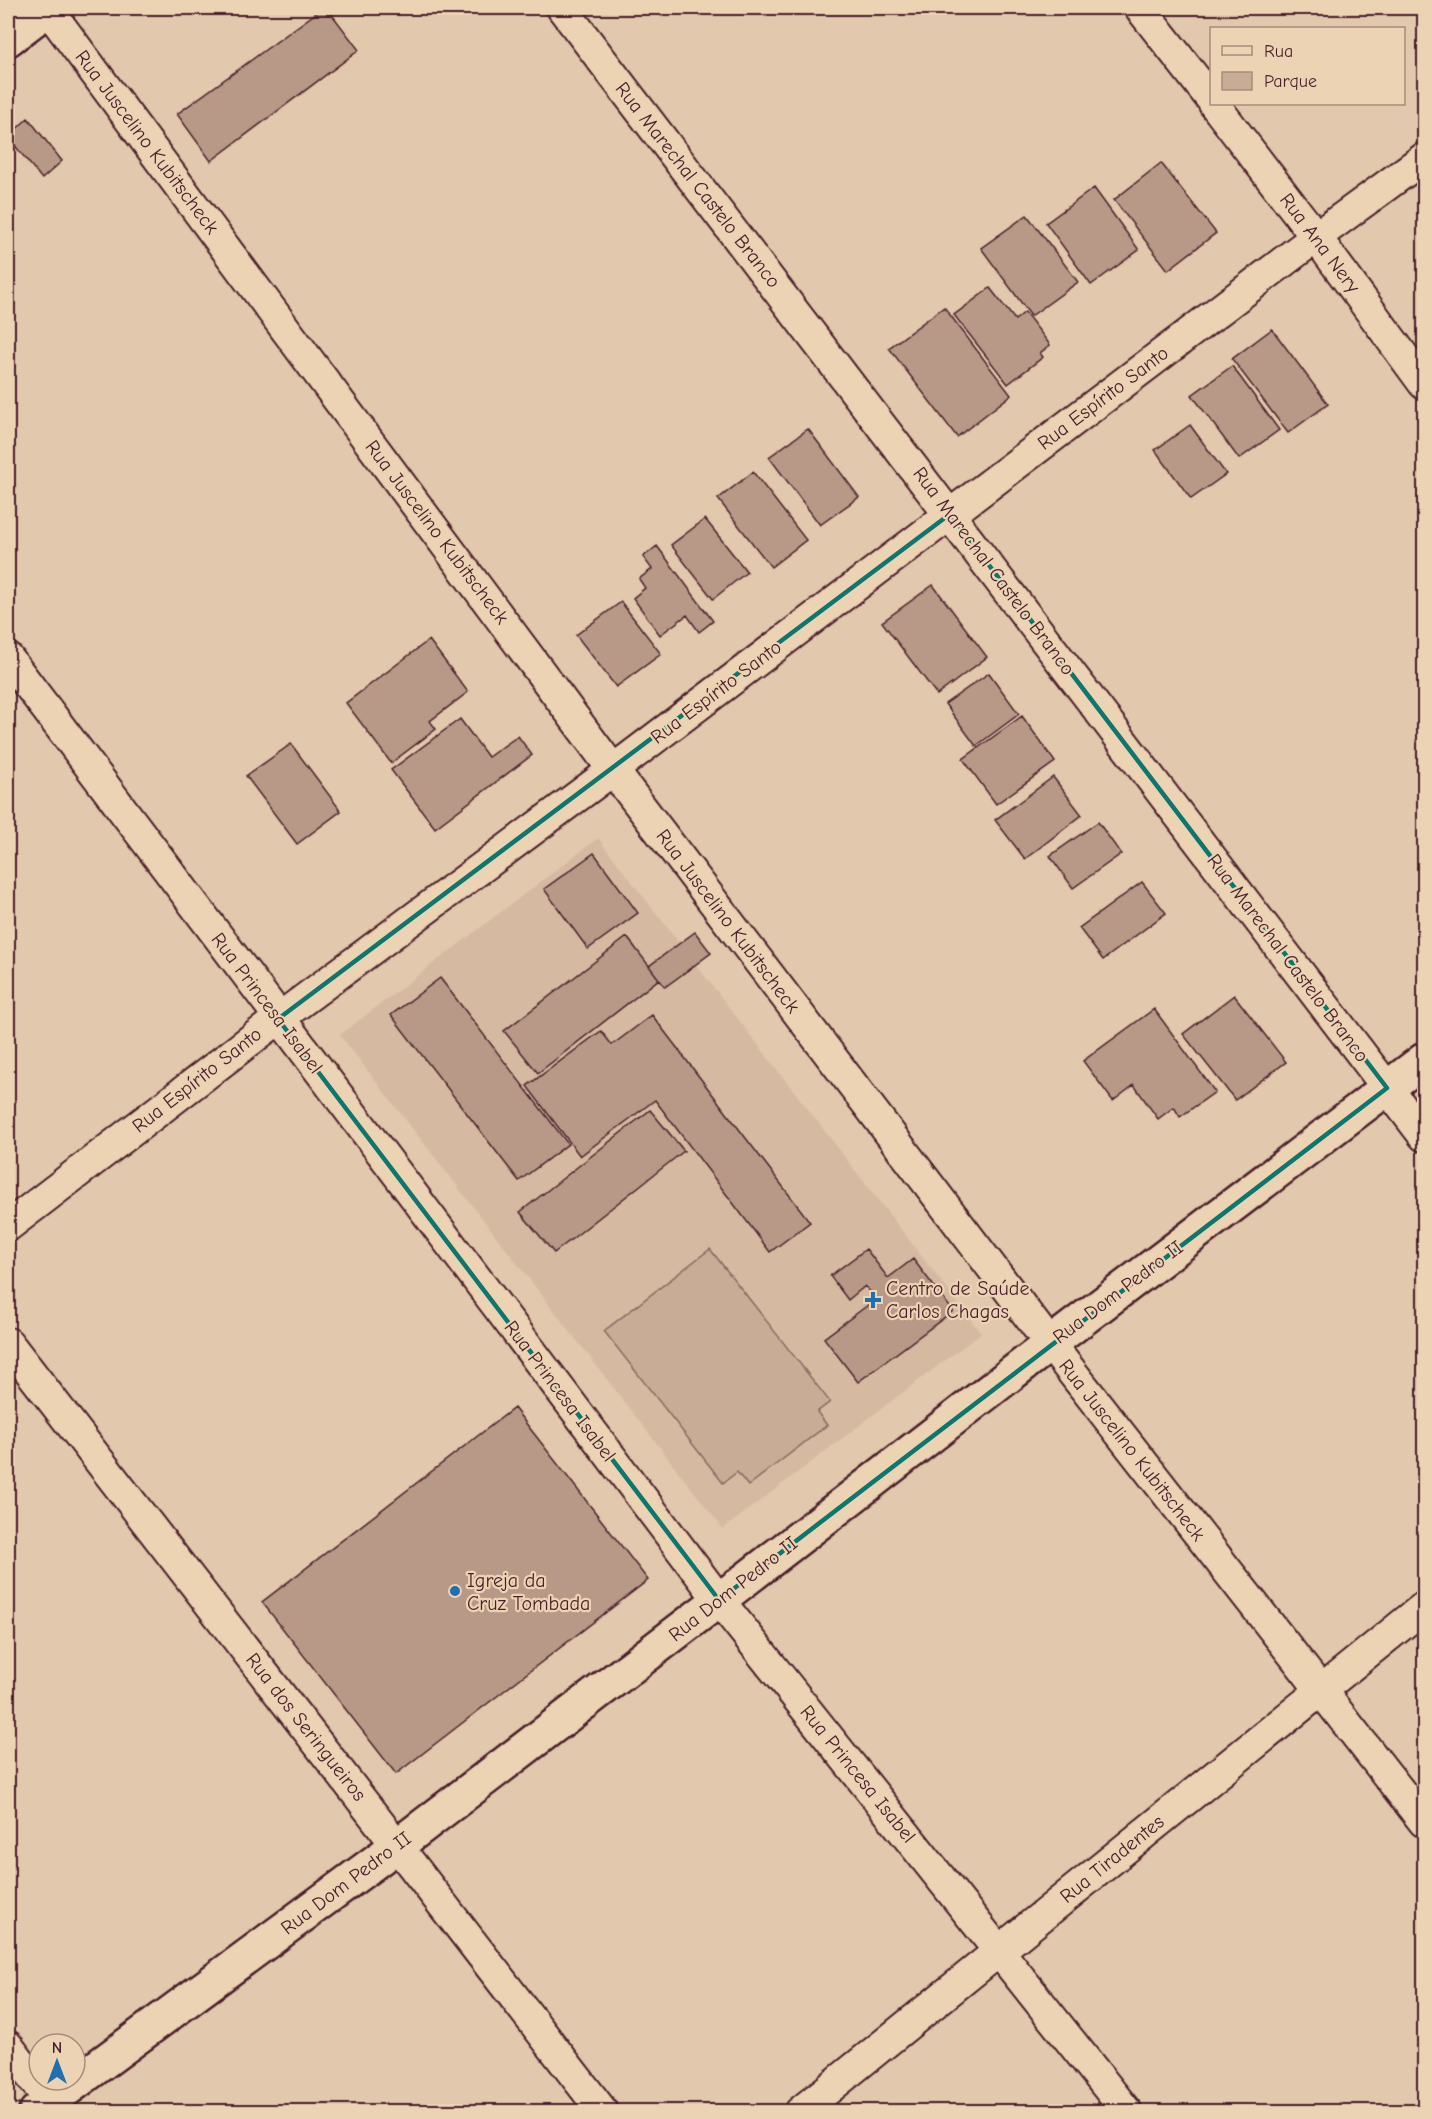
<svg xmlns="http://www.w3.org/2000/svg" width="1432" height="2119" font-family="'Comic Neue',sans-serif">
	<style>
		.built { fill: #d5baa1 }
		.green { fill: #c9ac96; stroke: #8a6660; stroke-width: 1.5 }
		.building { fill: #b89988; stroke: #4a1f2b; stroke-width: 1.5 }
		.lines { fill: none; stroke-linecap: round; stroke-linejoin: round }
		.minor-casing { stroke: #4a1f2b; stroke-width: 34 }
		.tertiary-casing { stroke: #4a1f2b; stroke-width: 38 }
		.minor { stroke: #ecd3b4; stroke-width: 30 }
		.tertiary { stroke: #ecd3b4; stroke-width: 33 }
		.marked { fill: none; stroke: #0f766e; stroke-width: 4.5; stroke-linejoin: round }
		.poi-dot { fill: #1f6fb2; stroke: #ecd3b4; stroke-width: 2 }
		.labels { text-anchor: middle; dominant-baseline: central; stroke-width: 4.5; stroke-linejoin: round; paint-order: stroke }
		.street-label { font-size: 20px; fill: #4a1f2b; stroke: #ecd3b4 }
		.poi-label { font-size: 20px; fill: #4a1f2b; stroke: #ecd3b4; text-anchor: start }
	</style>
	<rect width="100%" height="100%" fill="#e2c8ac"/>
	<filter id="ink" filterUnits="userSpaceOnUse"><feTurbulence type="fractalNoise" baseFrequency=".0167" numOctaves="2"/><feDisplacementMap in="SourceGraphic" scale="12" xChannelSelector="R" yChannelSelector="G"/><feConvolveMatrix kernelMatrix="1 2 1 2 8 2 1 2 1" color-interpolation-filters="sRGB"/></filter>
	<g filter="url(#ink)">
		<path class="built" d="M598,838L981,1333L723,1529L340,1035Z"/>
		<path class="green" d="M710,1249L830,1402L817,1412L827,1425L748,1486L737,1472L723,1483L604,1331Z"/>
		<path class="building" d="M323,8H327L359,50L211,161L177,114Z
			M28,118L62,161L42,179L8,137Z
			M1161,163L1216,233L1168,270L1114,200Z
			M1094,188L1139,250L1091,285L1046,223Z
			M1027,215L1078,282L1031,316L981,248Z
			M990,288L1015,320L1025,312L1050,345L1040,353L1043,357L1008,384L954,315Z
			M944,307L1011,395L957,437L889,348Z
			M1272,329L1328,404L1288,433L1232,359Z
			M1232,366L1279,430L1239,459L1192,395Z
			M1190,425L1226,474L1191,499L1155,450Z
			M808,429L859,497L820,525L769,457Z
			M753,472L806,540L771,567L718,499Z
			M705,519L747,572L713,599L671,545Z
			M657,546L713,621L699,632L687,615L660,635L633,598L645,588L639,579L652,569L643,557Z
			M933,585L987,657L937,695L882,622Z
			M621,602L661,654L616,687L576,635Z
			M429,640L468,692L430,721L436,729L391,763L346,703Z
			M989,673L1019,714L976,746L945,704Z
			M1022,716L1055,762L996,804L963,759Z
			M460,719L488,757L518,736L532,755L435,828L391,770Z
			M291,744L341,811L297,844L246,776Z
			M1053,777L1082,815L1025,859L995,820Z
			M1098,822L1121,854L1073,888L1050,856Z
			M594,853L638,913L588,949L544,889Z
			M1142,882L1166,913L1103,960L1079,928Z
			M695,932L711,953L665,987L649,966Z
			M627,937L659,979L538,1073L504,1031Z
			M440,978L568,1144L519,1181L391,1015Z
			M1234,995L1286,1062L1235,1100L1183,1034Z
			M1154,1009L1215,1092L1180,1117L1174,1107L1158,1119L1134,1085L1113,1101L1083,1061Z
			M652,1015L810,1222L770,1252L655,1100L580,1156L527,1086L601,1031L612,1045Z
			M650,1110L684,1151L554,1253L520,1212Z
			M866,1249L888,1278L913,1259L953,1311L858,1382L824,1338L876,1299L865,1286L848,1300L830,1276Z
			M514,1408L648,1580L396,1774L262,1602Z"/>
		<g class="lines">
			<defs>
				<path id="minor" d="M47,8L613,770L1050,1344L1424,1822
					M562,8L1424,1136
					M1140,8L1212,100
					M1214,104L1316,237L1424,384
					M8,658L719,1600L1127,2112
					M8,1226L278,1019L613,770L1316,237L1424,158
					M8,1343L603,2112
					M8,2046L58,2112
					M800,2112L1424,1607"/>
				<path id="tertiary" d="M8,39L49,8
					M36,2112L398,1845L719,1600L1050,1344L1424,1060"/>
			</defs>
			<use href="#minor" class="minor-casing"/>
			<use href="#tertiary" class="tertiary-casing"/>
			<use href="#minor" class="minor"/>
			<use href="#tertiary" class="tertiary"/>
		</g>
	</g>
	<path class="marked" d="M950,514L1387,1088L719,1600L278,1019Z"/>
	<g class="poi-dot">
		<path d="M870 1291h6v6h6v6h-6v6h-6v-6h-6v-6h6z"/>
		<circle cx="455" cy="1591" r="6"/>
	</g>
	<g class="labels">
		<g class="street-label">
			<text transform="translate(147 142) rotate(53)">Rua Juscelino Kubitscheck</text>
			<text transform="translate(698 185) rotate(52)">Rua Marechal Castelo Branco</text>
			<text transform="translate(1320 243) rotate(53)">Rua Ana Nery</text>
			<text transform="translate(1103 398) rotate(-37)">Rua Espírito Santo</text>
			<text transform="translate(437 532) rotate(53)">Rua Juscelino Kubitscheck</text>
			<text transform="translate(994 571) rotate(53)">Rua Marechal Castelo Branco</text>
			<text transform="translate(716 692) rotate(-37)">Rua Espírito Santo</text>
			<text transform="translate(728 921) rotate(53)">Rua Juscelino Kubitscheck</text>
			<text transform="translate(1288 958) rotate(53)">Rua Marechal Castelo Branco</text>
			<text transform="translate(267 1003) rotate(53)">Rua Princesa Isabel</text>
			<text transform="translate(197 1080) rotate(-38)">Rua Espírito Santo</text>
			<text transform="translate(1118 1292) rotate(-37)">Rua Dom Pedro II</text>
			<text transform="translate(560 1391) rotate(53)">Rua Princesa Isabel</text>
			<text transform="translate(1132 1450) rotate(52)">Rua Juscelino Kubitscheck</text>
			<text transform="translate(733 1589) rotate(-38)">Rua Dom Pedro II</text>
			<text transform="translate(306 1727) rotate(52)">Rua dos Seringueiros</text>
			<text transform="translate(858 1774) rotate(51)">Rua Princesa Isabel</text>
			<text transform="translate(1112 1859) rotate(-39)">Rua Tiradentes</text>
			<text transform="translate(346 1883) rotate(-37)">Rua Dom Pedro II</text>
		</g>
		<g class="poi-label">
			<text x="886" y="1288">Centro de Saúde<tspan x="886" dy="23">Carlos Chagas</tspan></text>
			<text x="467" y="1580">Igreja da<tspan x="467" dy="23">Cruz Tombada</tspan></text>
		</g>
	</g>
	<rect width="1432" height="2119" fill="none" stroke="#ecd3b4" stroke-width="30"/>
	<rect x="15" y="15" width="1402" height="2089" fill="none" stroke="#4a1f2b" stroke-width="2" filter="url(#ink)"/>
	<rect x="1210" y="27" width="195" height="78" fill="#ecd3b4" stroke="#ab8b7d" stroke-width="1.5"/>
	<rect x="1222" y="46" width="30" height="9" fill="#ecd3b4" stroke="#ab8b7d" stroke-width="1.5"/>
	<text x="1264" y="57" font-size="18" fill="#4a1f2b">Rua</text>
	<rect x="1222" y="72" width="30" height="18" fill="#c9ac96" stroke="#ab8b7d" stroke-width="1.5"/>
	<text x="1264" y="87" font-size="18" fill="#4a1f2b">Parque</text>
	<g transform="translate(57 2062)"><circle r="28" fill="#ecd3b4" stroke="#ab8b7d" stroke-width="1.5"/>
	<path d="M0-4.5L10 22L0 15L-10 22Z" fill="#1f6fb2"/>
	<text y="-9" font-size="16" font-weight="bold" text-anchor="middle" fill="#4a1f2b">N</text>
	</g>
</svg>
